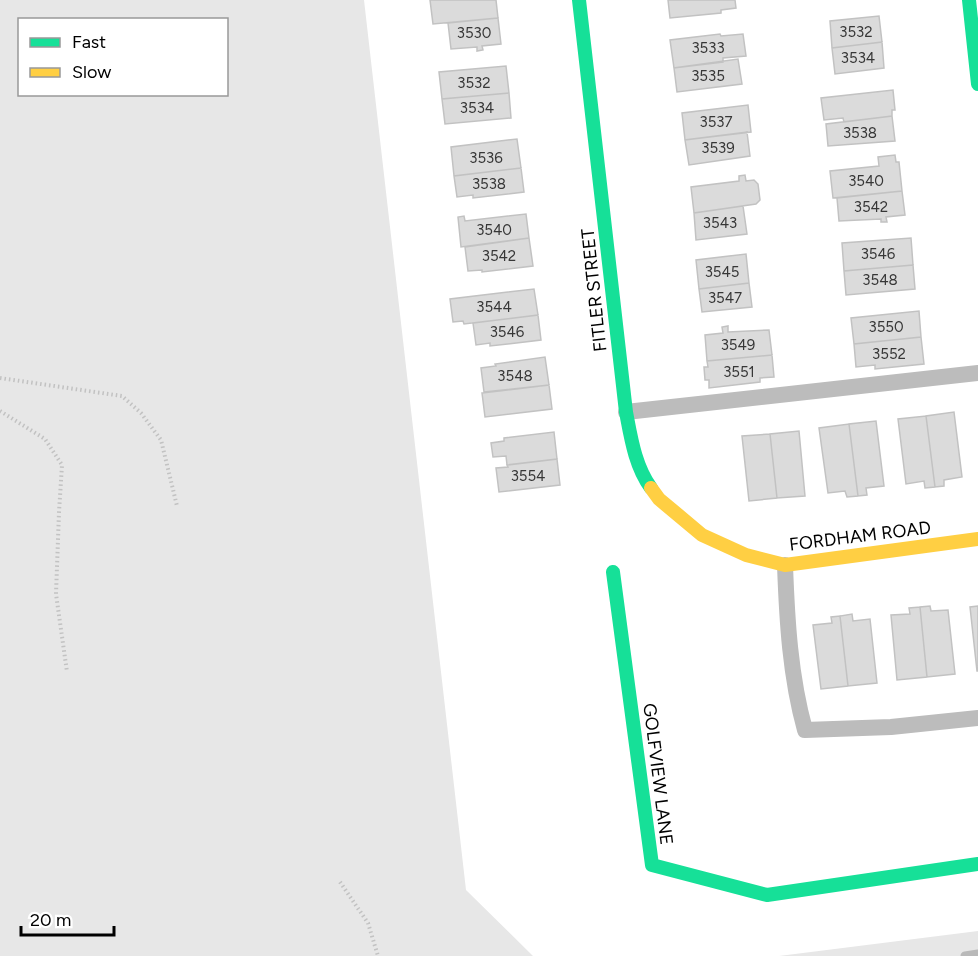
<svg xmlns="http://www.w3.org/2000/svg" width="978" height="956" font-family="Figtree,sans-serif">
	<style>
		.green { fill: #e7e7e7; fill-rule: evenodd }
		.lines { fill: none; stroke-linecap: round; stroke-linejoin: round }
		.stream { stroke: #b9b9b9; stroke-width: 9 }
		.building { fill: #dbdbdb; stroke: #c2c2c2; stroke-width: 1.5 }
		.path { stroke: #c2c2c2; stroke-width: 4; stroke-dasharray: 1.5 3; stroke-linecap: butt }
		.lane { stroke: #bcbcbc; stroke-width: 16 }
		.fast { stroke: #16e098; stroke-width: 14 }
		.slow { stroke: #ffcf43; stroke-width: 14 }
		.labels { text-anchor: middle; dominant-baseline: central; stroke-width: 5; stroke-linejoin: round; paint-order: stroke }
		.number-label { font-size: 15px; fill: #373737 }
		.street-label { font-size: 18px; fill: #000; stroke: #fff }
	</style>
	<rect width="100%" height="100%" fill="#fff"/>
	<path class="green" d="M0,0H364L466,890L533,956H0ZM20,20H226V94H20Z
		M978,931V956H779Z"/>
	<g class="lines">
		<path class="stream" d="M965,956L978,954"/>
	</g>
	<path class="building" d="M430,0H496L498,18L433,24Z
		M668,0H735L736,8L721,10V13L670,18Z
		M879,16L882,42L832,48L830,21Z
		M498,18L501,44L482,46L483,50L477,51V47L451,49L448,23Z
		M720,34L721,36L743,34L746,56L723,58V62L674,68L670,40Z
		M882,42L884,68L835,74L832,48Z
		M738,59L742,84L677,92L674,68Z
		M506,66L509,93L442,99L439,72Z
		M893,90L895,110H892V116L844,122L843,118L824,120L821,98Z
		M509,93L511,118L445,124L442,99Z
		M748,105L751,132L685,140L682,113Z
		M892,116L895,141L828,146L826,124Z
		M747,132L750,156L689,165L685,140Z
		M517,139L521,168L454,176L451,147Z
		M895,155L896,162H899L902,191L833,198L830,171L879,166L878,157Z
		M521,168L524,192L473,198V195L457,197L454,176Z
		M745,175L746,181L754,180L758,184L760,200L756,204L694,213L691,187L739,181V176Z
		M902,191L905,215L886,217L887,222H881V219L839,221L837,198Z
		M743,206L747,234L696,240L694,213Z
		M526,214L529,238L461,247L458,217L464,216L465,221Z
		M529,238L533,266L482,272V270L468,271L465,247Z
		M911,238L913,265L844,271L842,243Z
		M746,254L749,283L699,289L696,260Z
		M913,265L915,289L846,295L844,271Z
		M749,283L752,307L702,312L699,289Z
		M534,289L538,315L464,324L463,321L453,322L450,299Z
		M919,311L921,337L854,344L851,318Z
		M538,315L541,340L490,346V343L476,345L473,323Z
		M728,326V332L769,330L772,355L707,361L705,335L723,333L722,327Z
		M921,337L924,364L875,369V365L856,367L854,344Z
		M772,355L774,377L760,378V382L709,388V380H705L704,367H708L707,361Z
		M545,357L549,385L484,392L481,368L496,366L495,364Z
		M549,385L552,409L485,417L482,393Z
		M954,412L962,477L944,480V486L935,487L926,416Z
		M926,416L935,487L925,488L924,481L906,484L898,419Z
		M876,421L884,486L866,488L867,495L858,496L849,424Z
		M849,424L858,496L847,497L845,491L828,493L819,428Z
		M799,431L805,496L777,498L770,434Z
		M554,432L557,459L507,465L506,456L493,457L491,443L504,441V438Z
		M770,434L777,498L749,501L742,436Z
		M557,459L560,485L499,492L496,468L508,467L507,465Z
		M930,606L931,611L948,610L955,674L927,677L920,607Z
		M978,606V671H977L970,607Z
		M920,607L927,677L897,680L891,615L910,614L909,608Z
		M852,614L853,621L870,619L877,683L848,686L840,616Z
		M840,616L848,686L821,689L813,625L832,623L831,617Z"/>
	<g class="lines">
		<path class="path" d="M0,378L122,396L141,413L161,440L177,506
			M0,411L45,439L62,465L59,512L56,594L67,672
			M340,882L368,923L378,956"/>
		<path class="lane" d="M626,412L978,373
			M785,565C787,620 790,676 805,730L891,727L978,718"/>
		<path class="fast" d="M579,0L626,412C631,438 635,466 651,488
			M969,0L978,84
			M613,572L652,865L767,895L978,864"/>
		<path class="slow" d="M651,488L659,499L702,535L746,555L785,565L978,539"/>
	</g>
	<g class="labels">
		<g class="number-label">
			<text x="856" y="32">3532</text>
			<text x="474" y="33">3530</text>
			<text x="708" y="48">3533</text>
			<text x="858" y="58">3534</text>
			<text x="708" y="76">3535</text>
			<text x="474" y="83">3532</text>
			<text x="477" y="108">3534</text>
			<text x="716" y="122">3537</text>
			<text x="860" y="133">3538</text>
			<text x="718" y="148">3539</text>
			<text x="486" y="158">3536</text>
			<text x="866" y="181">3540</text>
			<text x="489" y="184">3538</text>
			<text x="871" y="207">3542</text>
			<text x="720" y="223">3543</text>
			<text x="494" y="230">3540</text>
			<text x="878" y="254">3546</text>
			<text x="499" y="256">3542</text>
			<text x="722" y="272">3545</text>
			<text x="880" y="280">3548</text>
			<text x="725" y="298">3547</text>
			<text x="494" y="307">3544</text>
			<text x="886" y="327">3550</text>
			<text x="507" y="332">3546</text>
			<text x="738" y="345">3549</text>
			<text x="889" y="354">3552</text>
			<text x="739" y="372">3551</text>
			<text x="515" y="376">3548</text>
			<text x="528" y="476">3554</text>
		</g>
		<g class="street-label">
			<text transform="translate(594 290) rotate(-96)">FITLER STREET</text>
			<text transform="translate(860 536) rotate(-7)">FORDHAM ROAD</text>
			<text transform="translate(658 774) rotate(83)">GOLFVIEW LANE</text>
		</g>
	</g>
	<rect x="18" y="18" width="210" height="78" fill="#ffffff" stroke="#999999" stroke-width="1.5"/>
	<rect x="30" y="38" width="30" height="9" fill="#16e098" stroke="#999999" stroke-width="1.5"/>
	<text x="72" y="48" font-size="18" fill="#000000">Fast</text>
	<rect x="30" y="68" width="30" height="9" fill="#ffcf43" stroke="#999999" stroke-width="1.5"/>
	<text x="72" y="78" font-size="18" fill="#000000">Slow</text>
	<path d="M21 926v9h93v-9" fill="none" stroke="#000000" stroke-width="3"/>
	<text x="30" y="926" font-size="18" fill="#000000" stroke="#ffffff" stroke-width="4.5" paint-order="stroke">20 m</text>
</svg>
